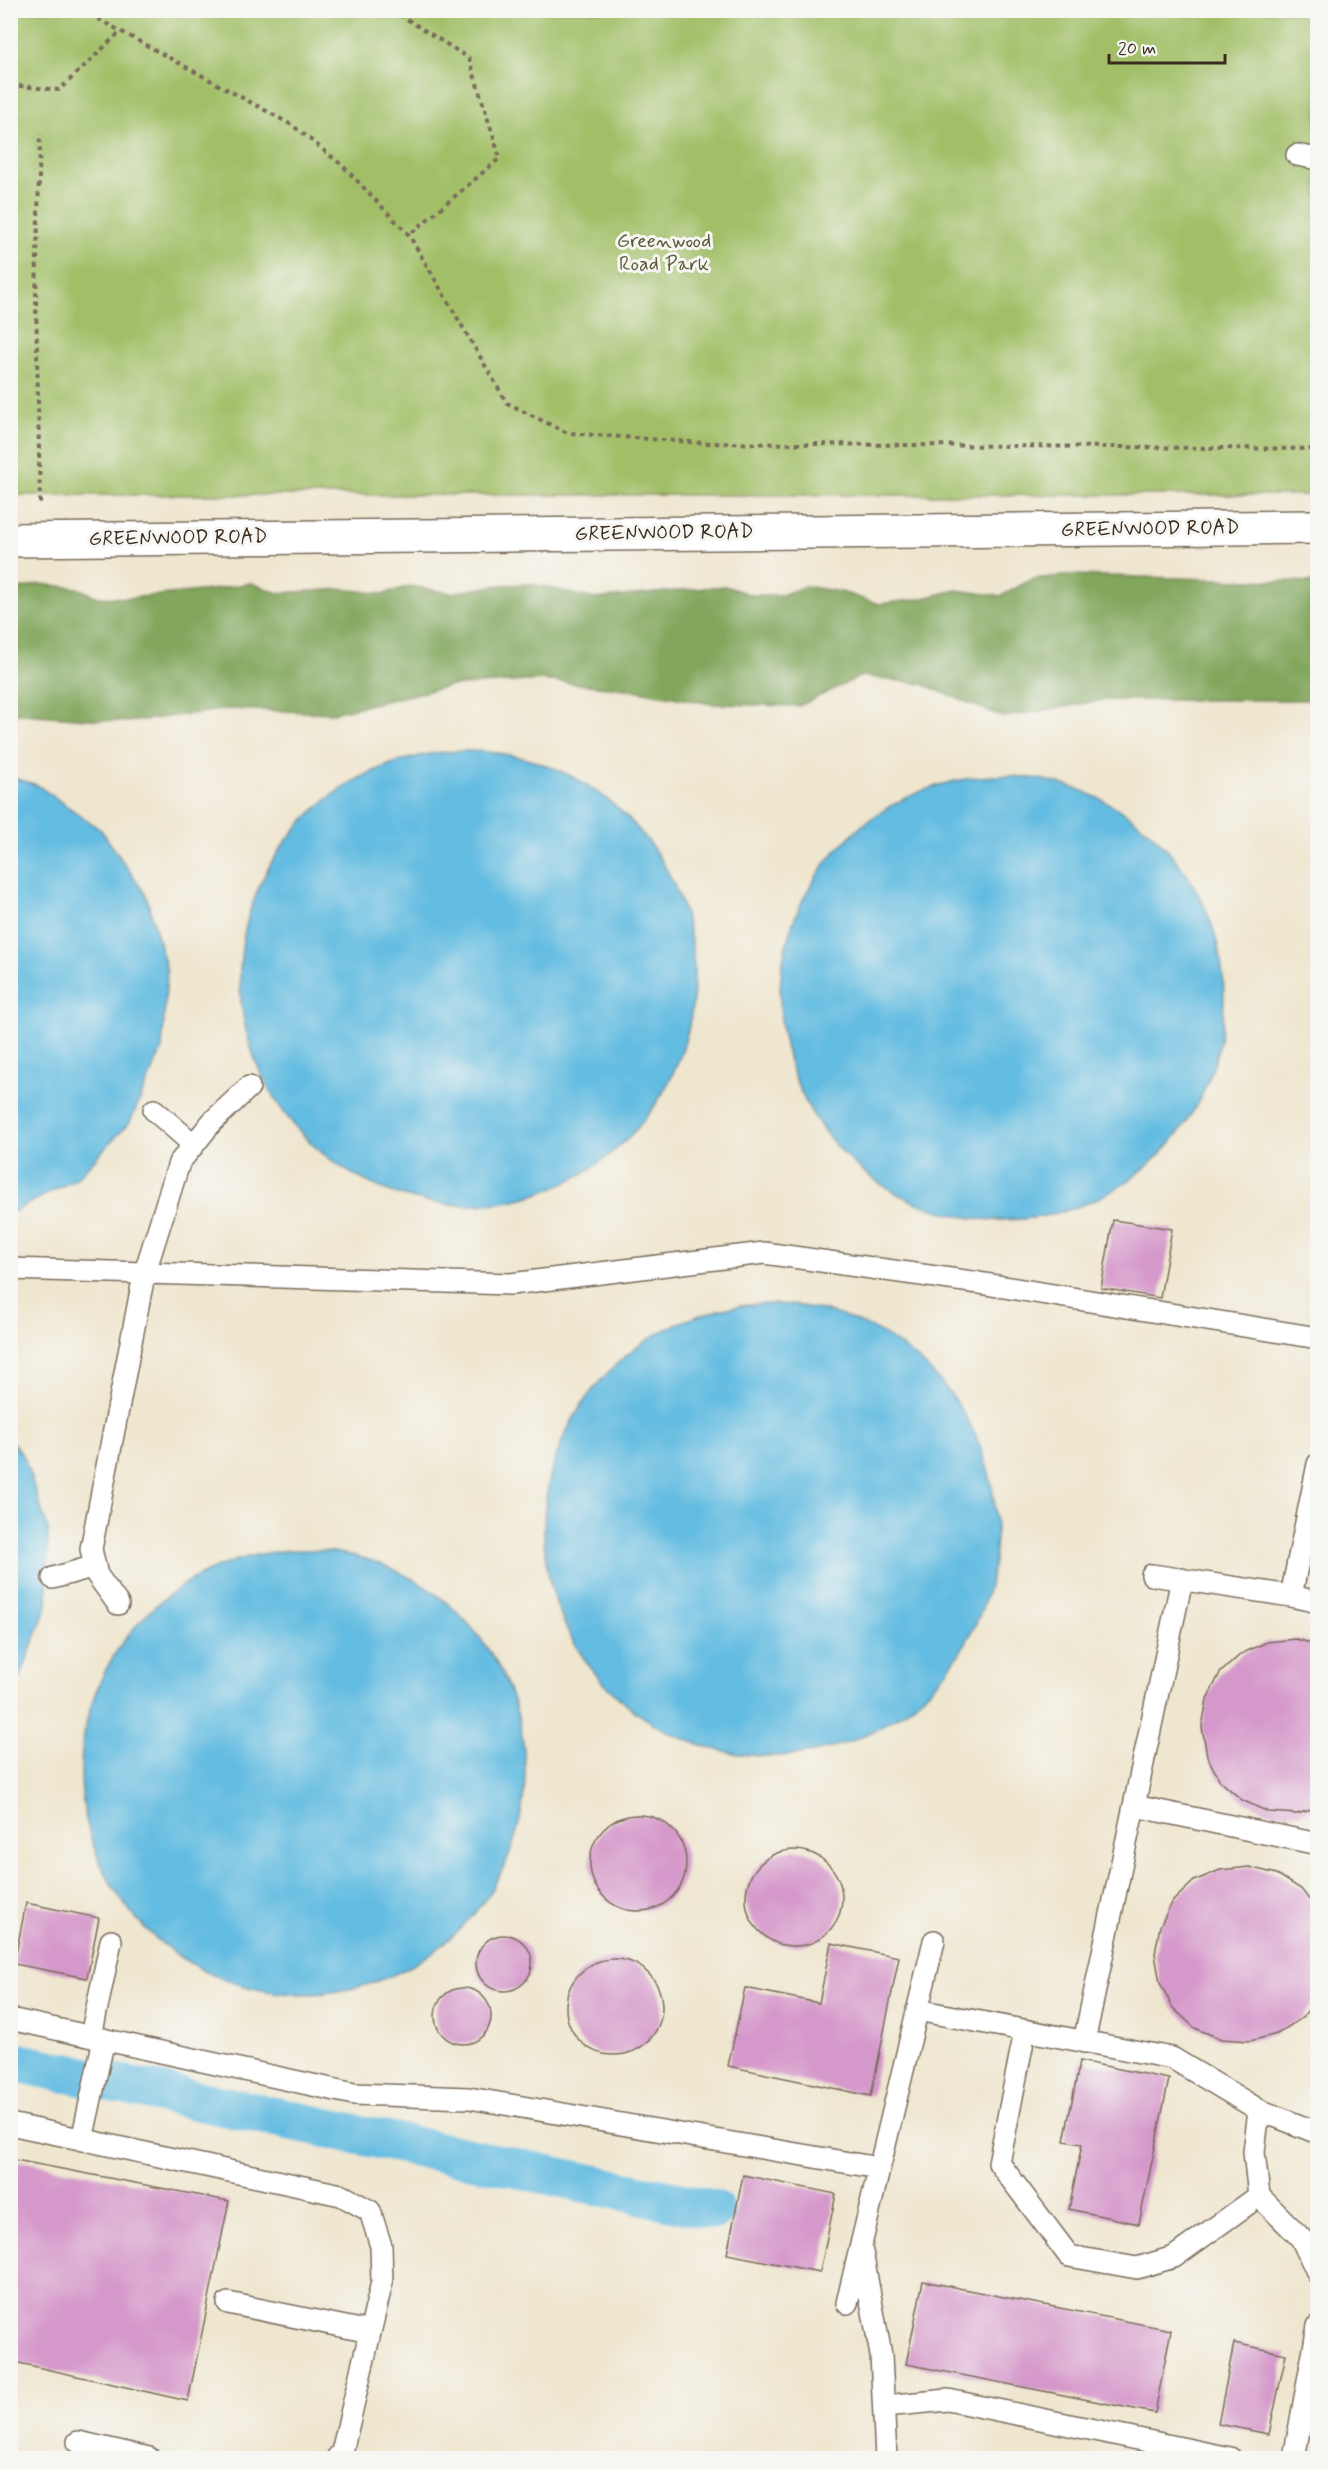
<svg xmlns="http://www.w3.org/2000/svg" width="1328" height="2469" font-family="Mynerve,sans-serif">
	<style>
		.green { fill: #a2bf67; stroke: #6e7442; stroke-width: 1.5 }
		.forest { fill: #81a65c; stroke: #5e683d; stroke-width: 1.5 }
		.water { fill: #64bce1; stroke: #507380; stroke-width: 1.5 }
		.lines { fill: none; stroke-linecap: round; stroke-linejoin: round }
		.canal { stroke: #64bce1; stroke-width: 40 }
		.building { fill: #d598ca }
		.lane-casing { stroke: #7a6c5c; stroke-width: 24 }
		.secondary-casing { stroke: #7a6c5c; stroke-width: 36 }
		.path { stroke: #7a6c5c; stroke-width: 4; stroke-dasharray: 4.5 4.5; stroke-linecap: butt }
		.lane { stroke: #fff; stroke-width: 21 }
		.secondary { stroke: #fff; stroke-width: 33 }
		.labels { text-anchor: middle; dominant-baseline: central; stroke-width: 6; stroke-linejoin: round; paint-order: stroke }
		.park-label { font-size: 20px; fill: #5a5734; stroke: #f6f6f2 }
		.street-label { font-size: 20px; fill: #3b2a1e; stroke: #f6f6f2 }
	</style>
	<rect width="100%" height="100%" fill="#f6f6f2"/>
	<filter id="ink" filterUnits="userSpaceOnUse"><feTurbulence type="fractalNoise" baseFrequency=".0167" numOctaves="2"/><feDisplacementMap in="SourceGraphic" scale="12" xChannelSelector="R" yChannelSelector="G"/><feConvolveMatrix kernelMatrix="1 2 1 2 8 2 1 2 1" color-interpolation-filters="sRGB"/></filter>
	<filter id="wash" filterUnits="userSpaceOnUse"><feTurbulence type="fractalNoise" baseFrequency=".008" numOctaves="4" result="noise"/><feDisplacementMap in="SourceGraphic" scale="24" xChannelSelector="R" yChannelSelector="G"/><feGaussianBlur stdDeviation="1.35" result="paint"/><feColorMatrix in="noise" values="0 0 0 0 0 0 0 0 0 0 0 0 0 0 0 0 0 1.4 0 .05"/><feComposite in="paint" operator="in"/></filter>
	<g filter="url(#wash)">
		<rect width="100%" height="100%" fill="#efe6cf"/>
		<path class="green" d="M11,11H1317V495H11Z"/>
		<path class="forest" d="M1073,575L1317,582V700H1104L1003,717L922,684L861,676L799,706L712,704L633,690L543,680L450,686L333,713L229,709L127,722L11,713V588L15,590L40,584L77,588L98,597L130,598L210,590L251,583L278,593L343,589L383,594L410,586L451,593L500,585L533,584L594,599L725,586L752,595H782L805,586L841,592L879,604L920,599L956,590L1001,596L1032,579Z"/>
		<path class="water" d="M240 978a227 227 0 1 1 454 0a227 227 0 1 1-454 0Z
			M780 998a222 222 0 1 1 444 0a222 222 0 1 1-444 0Z
			M11,777L37,785L101,830L146,895L167,971L162,1049L130,1122L76,1179L11,1213Z
			M544 1530a226 226 0 1 1 452 0a226 226 0 1 1-452 0Z
			M10,1439L24,1457L48,1529L47,1606L20,1678L11,1690Z
			M81 1772a222 222 0 1 1 444 0a222 222 0 1 1-444 0Z"/>
		<g class="lines">
			<path class="canal" d="M10,2061L714,2210"/>
		</g>
		<g id="blocks">
			<path class="building" d="M1113,1220L1172,1229L1160,1298L1101,1288Z
				M1296,1639L1318,1645V1808L1297,1814L1268,1812L1242,1800L1220,1781L1207,1756L1202,1727L1207,1699L1220,1673L1241,1654L1267,1642Z
				M590 1863a48 48 0 1 1 96 0a48 48 0 1 1-96 0Z
				M746 1898a48 48 0 1 1 96 0a48 48 0 1 1-96 0Z
				M1249,1867L1277,1874L1301,1889L1318,1911V1997L1302,2018L1277,2034L1250,2041L1221,2039L1195,2028L1173,2008L1160,1983L1155,1954L1160,1926L1173,1901L1194,1881L1220,1870Z
				M26,1903L99,1918L87,1978L14,1964Z
				M476 1963a28 28 0 1 1 56 0a28 28 0 1 1-56 0Z
				M831,1943L899,1957L871,2096L728,2066L745,1988L819,2003Z
				M566 2007a48 48 0 1 1 96 0a48 48 0 1 1-96 0Z
				M435 2016a28 28 0 1 1 56 0a28 28 0 1 1-56 0Z
				M1080,2061L1169,2079L1139,2224L1069,2209L1082,2144L1064,2141Z
				M10,2159L229,2201L188,2401L10,2361Z
				M743,2175L836,2194L820,2272L727,2254Z
				M923,2281L1171,2330L1155,2413L906,2364Z
				M1234,2343L1286,2354L1269,2434L1218,2424Z"/>
		</g>
	</g>
	<g filter="url(#ink)">
		<use href="#blocks" fill-opacity="0" stroke="#7a6c5c" stroke-width="1.5"/>
		<g class="lines">
			<defs>
				<path id="lane" d="M1297,155L1318,159
					M154,1110L194,1145
					M10,1269L511,1284L764,1253L979,1283L1318,1338
					M1152,1575L1291,1596L1318,1602
					M53,1578L95,1566
					M1291,1596L1318,1464
					M118,1604L97,1575L91,1549L144,1275L179,1163L212,1122L249,1087
					M1135,1806L1318,1844
					M917,2010L1172,2058L1259,2110L1318,2133
					M10,2019L354,2094L469,2098L879,2168
					M1025,2031L999,2163L1069,2256L1137,2268L1174,2257L1259,2196
					M91,2036L111,1941
					M1084,2042L1182,1579
					M1259,2110L1254,2152L1259,2196L1301,2238L1318,2274
					M10,2124L341,2195L370,2211L381,2246L382,2282L342,2452L337,2458
					M82,2140L104,2039
					M862,2252L881,2355L886,2458
					M228,2303L370,2332
					M847,2303L934,1941
					M884,2406L948,2400L1230,2458
					M78,2442L149,2458
					M1294,2458L1318,2326"/>
				<path id="secondary" d="M10,540L1318,527"/>
			</defs>
			<use href="#lane" class="lane-casing"/>
			<use href="#secondary" class="secondary-casing"/>
			<path class="path" d="M82,10L292,125L342,165L409,235L507,403L567,433L705,443L1318,449
				M392,10L469,58L500,158L409,235
				M10,85L59,90L120,32
				M40,503L36,300L40,134"/>
			<use href="#lane" class="lane"/>
			<use href="#secondary" class="secondary"/>
		</g>
	</g>
	<g class="labels">
		<g class="park-label">
			<text x="664" y="241">Greenwood<tspan x="664" dy="23">Road Park</tspan></text>
		</g>
		<g class="street-label">
			<text transform="translate(1150 529) rotate(-1)">GREENWOOD ROAD</text>
			<text transform="translate(664 533) rotate(-1)">GREENWOOD ROAD</text>
			<text transform="translate(178 538) rotate(-1)">GREENWOOD ROAD</text>
		</g>
	</g>
	<rect width="1328" height="2469" fill="none" stroke="#f6f6f2" stroke-width="36"/>
	<path d="M1109 54v9h116v-9" fill="none" stroke="#3b2a1e" stroke-width="3"/>
	<text x="1118" y="54" font-size="18" fill="#3b2a1e" stroke="#f6f6f2" stroke-width="4.5" paint-order="stroke">20 m</text>
</svg>
